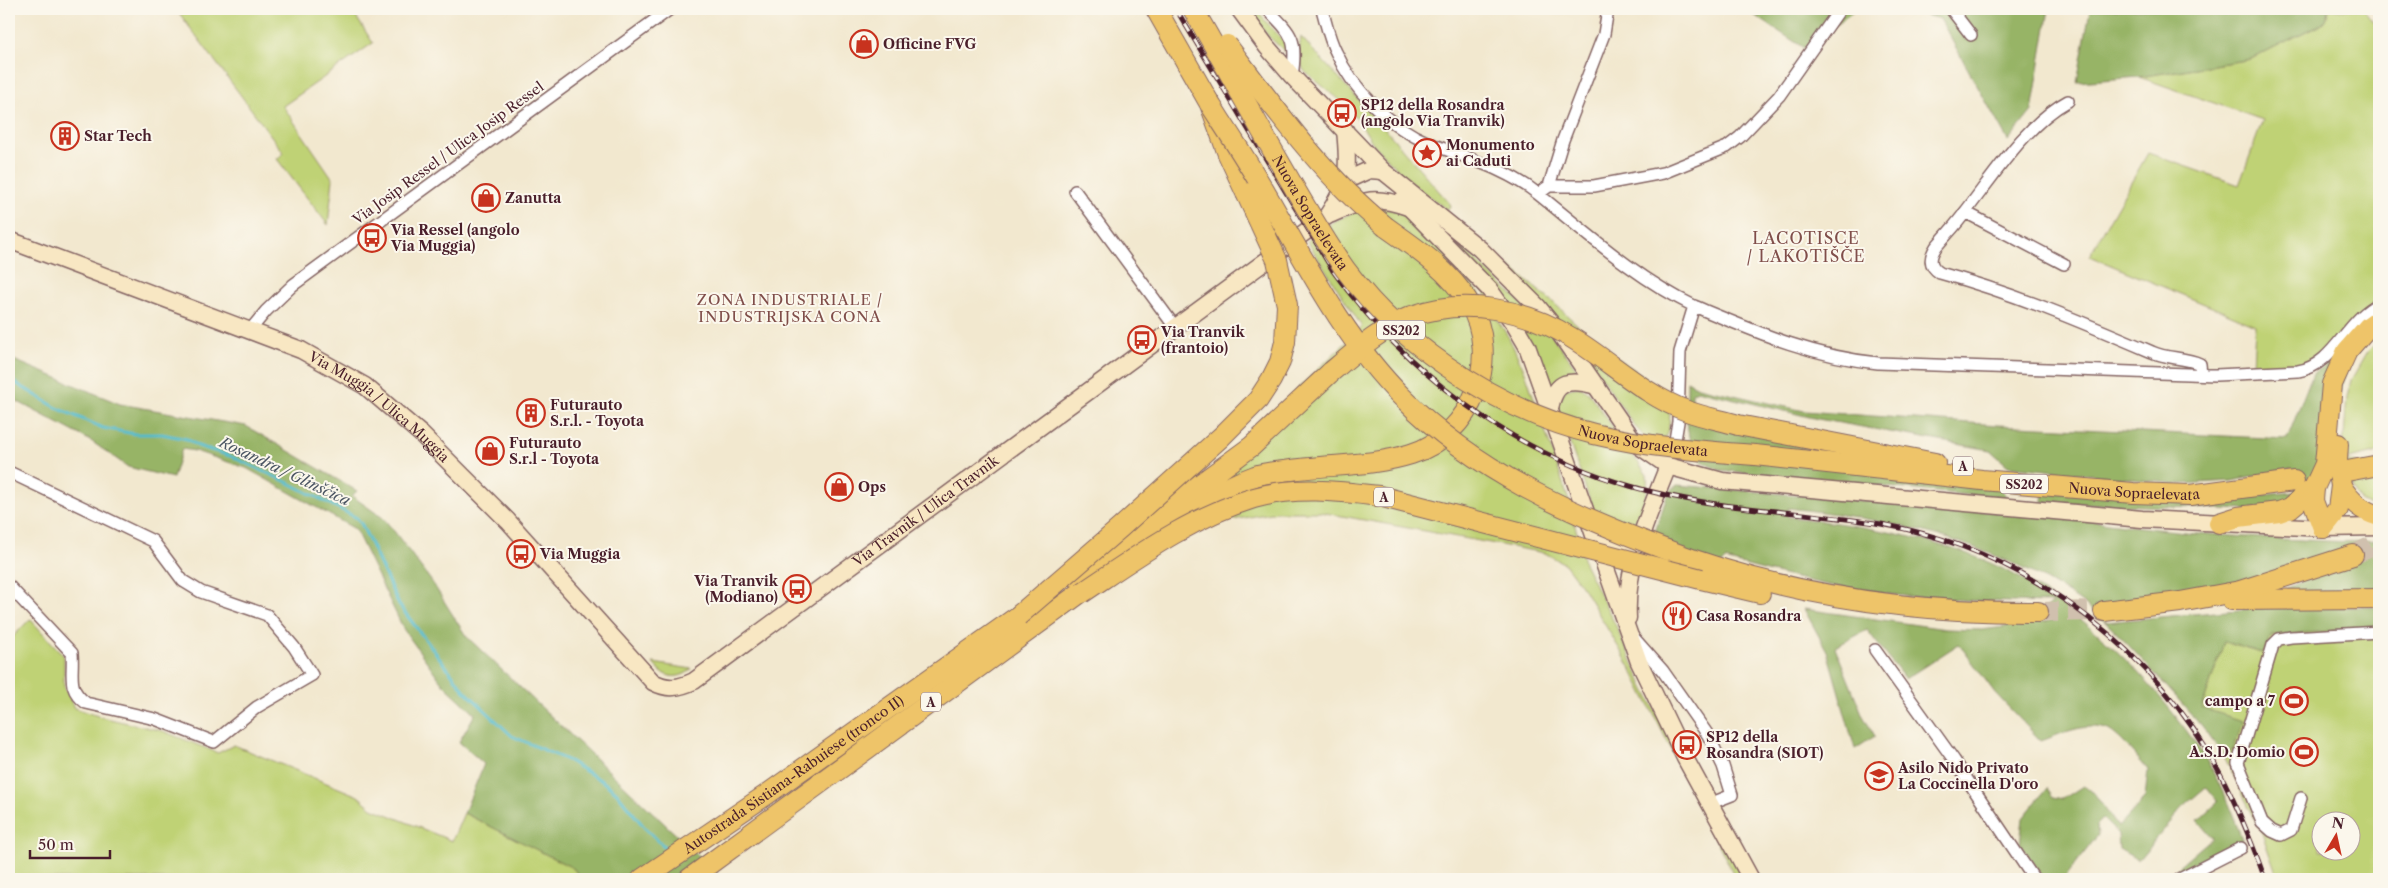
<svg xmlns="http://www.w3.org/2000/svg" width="2388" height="888" font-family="'Libre Caslon Text',serif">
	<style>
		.green { fill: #bfd275; stroke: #847850; fill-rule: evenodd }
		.forest { fill: #97b466; stroke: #706a48 }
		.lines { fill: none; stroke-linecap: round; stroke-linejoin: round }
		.stream { stroke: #51bbce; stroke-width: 3 }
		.highway-tunnel { stroke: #d0c0ae; stroke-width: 20; stroke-dasharray: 20 10; stroke-linecap: butt }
		.street-casing { stroke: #856564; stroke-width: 14 }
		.secondary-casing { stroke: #856564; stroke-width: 19 }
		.highway-casing { stroke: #856564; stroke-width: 22 }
		.street { stroke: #fff; stroke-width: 11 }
		.secondary { stroke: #f8e7c3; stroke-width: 16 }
		.highway { stroke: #eec469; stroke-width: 20 }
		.rail-casing { stroke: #4a1f2b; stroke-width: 5 }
		.rail { stroke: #fbf7ec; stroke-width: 3; stroke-dasharray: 9; stroke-linecap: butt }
		.highway-bridge-casing { stroke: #856564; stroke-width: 22; stroke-linecap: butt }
		.highway-bridge { stroke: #eec469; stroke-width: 20 }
		.labels { text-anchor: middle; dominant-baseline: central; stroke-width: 4; stroke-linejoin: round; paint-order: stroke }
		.shield { fill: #fbf7ec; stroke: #7f6065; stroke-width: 1 }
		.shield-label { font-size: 12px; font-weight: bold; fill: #4a1f2b }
		.poi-label { font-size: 14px; font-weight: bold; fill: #4a1f2b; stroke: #fbf7ec; text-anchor: start }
		.street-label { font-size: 14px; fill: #4a1f2b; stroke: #fbf7ec }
		.neighbourhood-label { font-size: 15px; letter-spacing: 1px; fill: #804e4a; stroke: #fbf7ec }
		.water-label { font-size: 15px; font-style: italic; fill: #4c5664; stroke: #fbf7ec }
		.quarter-label { font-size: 16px; letter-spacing: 1px; fill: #804e4a; stroke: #fbf7ec }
	</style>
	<rect width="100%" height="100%" fill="#fbf7ec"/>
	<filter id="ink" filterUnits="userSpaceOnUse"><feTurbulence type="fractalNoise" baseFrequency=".02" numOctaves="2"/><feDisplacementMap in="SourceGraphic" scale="10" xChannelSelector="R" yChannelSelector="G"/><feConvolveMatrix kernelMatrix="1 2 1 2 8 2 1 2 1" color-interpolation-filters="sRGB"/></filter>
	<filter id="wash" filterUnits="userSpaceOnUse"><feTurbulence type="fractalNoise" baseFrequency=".0096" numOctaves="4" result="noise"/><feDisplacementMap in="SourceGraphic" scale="20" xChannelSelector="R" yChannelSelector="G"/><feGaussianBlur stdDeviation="1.12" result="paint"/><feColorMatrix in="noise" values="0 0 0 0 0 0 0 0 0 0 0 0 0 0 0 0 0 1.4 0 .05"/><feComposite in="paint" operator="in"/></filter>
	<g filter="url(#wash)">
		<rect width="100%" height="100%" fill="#f2e8cf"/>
		<path class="green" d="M176,9H351L373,43L283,106L333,179L328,225L277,159L284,153Z
			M1255,9L1285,43L1289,55L1269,37L1250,13Z
			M2328,9H2379H2363L2379,28V299L2315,361L2298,365L2253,367L2255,325L2089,256L2148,153L2239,185L2263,120L2139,77L2251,59L2326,21Z
			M1301,37L1379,122L1451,205L1447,210L1406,179L1374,145L1357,118L1341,101L1304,71L1298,57Z
			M1368,205L1408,213L1485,300L1509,338L1525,372L1570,504L1584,563L1616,626L1645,690L1744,879H1736L1629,665L1585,591L1565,564L1545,553L1320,512H1277L1233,520L1210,472L1362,327L1307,241L1331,223Z
			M1442,228L1521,303L1551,334L1581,375L1550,388L1441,230Z
			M1505,263L1555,304L1599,345L1671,395L1669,427L1660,455L1633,424L1592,363Z
			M2379,340V452L2345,460L2379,472V510L2361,501L2343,472L2342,460L2347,397L2351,380L2367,352Z
			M1580,387L1588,392L1647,475C1649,495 1642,512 1630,528L1597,521L1560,415L1557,405L1566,389Z
			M30,619L64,656V686L74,708L101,717L163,731L218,753L234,745L358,796L372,808L452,841L464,813L573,868L582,879H9V641Z
			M2379,628V879H2278L2263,836L2225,758L2234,747L2202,708L2224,642L2262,653L2271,635ZM2320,820H2350V850H2320Z
			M653,663L692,669C678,681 663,678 653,663Z"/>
		<path class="forest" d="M1750,9H1857L1804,48L1748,11Z
			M1903,9H2328L2326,21L2251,59L2139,77L2077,82L2090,10L2049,9L2032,111L2008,141L1940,19Z
			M2359,328L2318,464L2308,483L2289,501L2248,510L2042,502L2043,492L2208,500L2295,492L2291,468L2233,481L2180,484L2008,466L1990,450L1818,419L1697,390L1692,393V404L2001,488L2007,499L1719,470C1713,467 1703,463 1699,458C1682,438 1688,405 1687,381L1698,387L1804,411L1998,425L2287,439L2313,373L2324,366L2342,344Z
			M9,358L120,404L246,426L357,491L352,496L383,518L394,531L432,582L466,636L723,879H582L573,868L464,813L484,764L459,742L475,714L443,684L404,630L355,529L246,468L195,451L182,449L173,478L128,467L91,441L9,397Z
			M1677,485L2080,519C2146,529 2211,535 2277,539C2311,540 2345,543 2379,541V592H2294L2286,588L2355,559L2104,611L2105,622L2271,607H2379V628L2272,635L2262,653L2224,642L2202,708L2243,721L2234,747L2225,758C2204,727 2180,701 2155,674C2132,649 2106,619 2078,600C1991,541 1892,519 1788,508V517C1852,524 1916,534 1976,557C2064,591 2143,668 2196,744C2216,772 2230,808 2242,839L2168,876L2212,838L2198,821L2218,802L2206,787L2186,804L2138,860L2119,849L2118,834L2103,819L2097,825L2098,835L2064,879H2045L2020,844L2023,818L2047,788L2053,797L2063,799L2083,786L2094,793L2118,827L2145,798L2148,770C2139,760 2118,733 2106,729C2085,722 2061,734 2041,741L1995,693L1959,644L1905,679L1867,630L1835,647L1863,716L1875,736L1855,749L1827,651L1804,609L1946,629L1982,630L2055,620L2038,612L2054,603C1998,602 1942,600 1886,594C1831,588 1778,574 1725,560L1700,587L1644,575L1648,553L1668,493Z"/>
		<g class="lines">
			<path class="stream" d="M9,379L57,408L103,428L135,434H162L187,439L198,446L230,456L291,484L357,518L362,525L399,605L465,691L512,736L569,761L602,781L616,792L645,828L669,851"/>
		</g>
	</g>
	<g filter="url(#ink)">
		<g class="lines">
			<path class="highway-tunnel" d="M2353,555L2379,543
				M2038,612L2104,611"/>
			<defs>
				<path id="street" d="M1267,9C1292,34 1298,39 1292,76
					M1322,9C1326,23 1329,39 1336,52C1352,89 1391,128 1429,143C1466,158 1505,168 1538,194C1588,234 1636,278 1694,306L1680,352L1678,422L1673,452
					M1951,9L1971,35
					M2068,101C2027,123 1994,175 1966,211C1957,224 1946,235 1936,247C1929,258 1929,266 1940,273C2014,293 2082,322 2152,352C2167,359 2185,357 2200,364L2201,374
					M1549,186L1563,140L1604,34L1608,9
					M1075,191L1175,327
					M1538,194L1549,186H1594L1663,173L1727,147L1740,137L1779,96L1840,9
					M1965,212L2064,264
					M1694,306C1754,331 1813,357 1878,363L2216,375L2298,371C2335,365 2346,319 2379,304
					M251,329L266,311L293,285L670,9
					M9,472L153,541L183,581L201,592L267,615L294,647L312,675L257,707L214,742L155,719L86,703C66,688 74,675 72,653L9,586
					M1633,637L1663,671L1708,735L1723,766L1732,795L1709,804
					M1875,650L1954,760L2034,879
					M2301,798L2291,830L2281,835L2272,831L2262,822L2238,763L2273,645L2279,639L2291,637L2379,632
					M2180,879L2241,848"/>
				<g id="secondary">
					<path d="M1239,9L1267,47L1292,76L1383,171L1480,249L1538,307L1560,334L1636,444L1668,466L1722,481L2142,519L2323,528L2379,527"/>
					<path d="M1347,180L1369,170L1383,171"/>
					<path d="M1402,200L1489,289L1514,324L1527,346L1639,662L1685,758L1751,879"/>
					<path d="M1327,216C1349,183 1349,169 1345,130"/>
					<path id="s1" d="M9,240L301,350L365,386L421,434L508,521L653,682C668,690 679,688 694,681L1327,216C1363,201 1370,194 1408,207"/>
					<path d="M1550,409C1555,379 1570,379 1597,386"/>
					<path d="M1594,534C1610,542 1624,547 1640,537"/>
					<path d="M1628,618C1625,563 1649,515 1668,466"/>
				</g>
				<g id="highway">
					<path d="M1156,9L1210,104L1228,154L1246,193"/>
					<path d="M1738,425L1935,463"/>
					<path id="s2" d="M1755,455L1982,480L2133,493L2190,495L2294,481"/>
					<path d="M2347,471L2379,465"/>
					<path d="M2341,486C2351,502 2362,511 2379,516"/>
					<path d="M2219,523L2238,517L2279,512L2290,508L2314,488"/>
					<path d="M2323,528L2313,501L2314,488L2325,464L2332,384L2347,351L2368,327L2379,319"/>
					<path d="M2323,528L2338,509L2341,486L2337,461L2338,444"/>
					<path d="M1139,547C1175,518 1211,492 1255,476C1264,473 1275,472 1284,471C1327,464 1370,467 1411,454C1473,435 1502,358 1469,303C1450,271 1416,248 1386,227"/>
					<path d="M1667,550C1785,595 1913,613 2038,612"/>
					<path d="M1075,576L1252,446L1331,372"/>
					<path d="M1701,579L1760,593"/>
					<path d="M2232,600L2379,599"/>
					<path d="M2104,611L2180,602L2240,591L2353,555"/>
					<path id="s3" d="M642,879L766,795L1031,607"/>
					<path d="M689,879L1095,582"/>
				</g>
			</defs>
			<use href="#street" class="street-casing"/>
			<use href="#secondary" class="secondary-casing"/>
			<use href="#highway" class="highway-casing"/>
			<use href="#street" class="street"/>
			<use href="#secondary" class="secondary"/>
			<use href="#highway" class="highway"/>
			<defs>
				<path id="rail" d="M1176,9L1333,271C1406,372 1509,451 1630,486C1711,510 1797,510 1881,524C2016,548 2136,634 2207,750C2231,790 2249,834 2265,879"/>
			</defs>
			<use href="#rail" class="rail-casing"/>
			<use href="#rail" class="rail"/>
			<defs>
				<g id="highway-bridge">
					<path id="s4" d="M1193,9C1240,90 1283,174 1334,253C1391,340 1493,409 1594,434C1647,447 1701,451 1755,455"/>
					<path d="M1227,45C1276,110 1323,176 1386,227"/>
					<path d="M1210,104C1228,132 1246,159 1262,187C1304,259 1343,338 1402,397C1476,472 1571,514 1667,550"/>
					<path d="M1331,372C1356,351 1382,328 1412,316C1464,297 1526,309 1572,338C1610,361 1645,396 1687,411C1703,417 1721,420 1738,425"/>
					<path d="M1082,593C1136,557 1191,517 1254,498C1294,486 1338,491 1379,496L1701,579"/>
					<path d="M1018,616L1120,528L1221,437L1258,400L1271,380L1280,362L1285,342L1287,305L1277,260L1246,193"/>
				</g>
			</defs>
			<use href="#highway-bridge" class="highway-bridge-casing"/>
			<use href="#highway-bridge" class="highway-bridge"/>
		</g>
	</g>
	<defs>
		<symbol id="shop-ring" viewBox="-11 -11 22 22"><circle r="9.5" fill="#fbf7ec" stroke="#c8321e" stroke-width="1.5"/><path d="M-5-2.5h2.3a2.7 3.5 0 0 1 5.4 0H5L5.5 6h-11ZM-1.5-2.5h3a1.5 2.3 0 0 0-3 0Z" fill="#c8321e"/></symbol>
		<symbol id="bus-ring" viewBox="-11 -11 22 22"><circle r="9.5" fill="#fbf7ec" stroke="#c8321e" stroke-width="1.5"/><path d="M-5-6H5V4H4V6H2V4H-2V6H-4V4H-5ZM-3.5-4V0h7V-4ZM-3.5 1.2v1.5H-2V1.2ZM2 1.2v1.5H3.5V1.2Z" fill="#c8321e"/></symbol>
		<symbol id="building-ring" viewBox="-11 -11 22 22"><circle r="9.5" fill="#fbf7ec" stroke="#c8321e" stroke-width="1.5"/><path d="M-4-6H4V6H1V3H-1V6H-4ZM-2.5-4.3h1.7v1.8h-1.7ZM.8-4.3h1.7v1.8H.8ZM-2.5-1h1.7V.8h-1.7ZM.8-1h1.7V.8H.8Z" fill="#c8321e"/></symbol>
		<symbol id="sight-ring" viewBox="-11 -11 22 22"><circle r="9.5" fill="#fbf7ec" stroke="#c8321e" stroke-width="1.5"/><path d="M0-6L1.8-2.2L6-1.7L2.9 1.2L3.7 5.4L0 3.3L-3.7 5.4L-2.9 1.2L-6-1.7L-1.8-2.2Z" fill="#c8321e"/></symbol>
		<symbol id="restaurant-ring" viewBox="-11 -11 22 22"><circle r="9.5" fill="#fbf7ec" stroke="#c8321e" stroke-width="1.5"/><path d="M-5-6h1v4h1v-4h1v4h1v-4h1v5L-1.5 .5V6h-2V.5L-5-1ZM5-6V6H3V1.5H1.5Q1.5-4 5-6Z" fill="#c8321e"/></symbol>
		<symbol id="stadium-ring" viewBox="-11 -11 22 22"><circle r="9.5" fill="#fbf7ec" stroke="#c8321e" stroke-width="1.5"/><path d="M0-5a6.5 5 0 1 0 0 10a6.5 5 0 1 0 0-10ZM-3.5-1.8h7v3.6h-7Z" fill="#c8321e"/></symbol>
		<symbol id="school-ring" viewBox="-11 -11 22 22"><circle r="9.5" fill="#fbf7ec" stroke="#c8321e" stroke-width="1.5"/><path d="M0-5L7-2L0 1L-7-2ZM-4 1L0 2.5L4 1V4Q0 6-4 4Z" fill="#c8321e"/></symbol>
	</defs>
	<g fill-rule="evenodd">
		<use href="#shop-ring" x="848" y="28" width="32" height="32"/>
		<use href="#bus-ring" x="1326" y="97" width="32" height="32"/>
		<use href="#building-ring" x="49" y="120" width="32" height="32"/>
		<use href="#sight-ring" x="1411" y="137" width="32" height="32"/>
		<use href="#shop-ring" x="470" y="182" width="32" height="32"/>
		<use href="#bus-ring" x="356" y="222" width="32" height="32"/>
		<use href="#bus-ring" x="1126" y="324" width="32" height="32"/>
		<use href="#building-ring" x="515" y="397" width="32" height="32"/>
		<use href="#shop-ring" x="474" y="435" width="32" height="32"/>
		<use href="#shop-ring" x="823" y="471" width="32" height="32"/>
		<use href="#bus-ring" x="505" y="538" width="32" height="32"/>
		<use href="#bus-ring" x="781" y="573" width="32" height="32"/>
		<use href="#restaurant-ring" x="1661" y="600" width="32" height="32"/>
		<use href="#stadium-ring" x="2278" y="685" width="32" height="32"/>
		<use href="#bus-ring" x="1671" y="729" width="32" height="32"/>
		<use href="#stadium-ring" x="2288" y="736" width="32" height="32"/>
		<use href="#school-ring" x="1863" y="760" width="32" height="32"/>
	</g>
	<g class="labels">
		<g class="shield">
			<rect x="1377" y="320.5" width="48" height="19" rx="4"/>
			<rect x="1953" y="456.5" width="20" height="19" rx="4"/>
			<rect x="2000" y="474.5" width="48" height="19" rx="4"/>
			<rect x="1374" y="487.5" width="20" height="19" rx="4"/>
			<rect x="921" y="692.5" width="20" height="19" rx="4"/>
		</g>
		<g class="shield-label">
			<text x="1401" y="330">SS202</text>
			<text x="1963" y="466">A</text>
			<text x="2024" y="484">SS202</text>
			<text x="1384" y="497">A</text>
			<text x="931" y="702">A</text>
		</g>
		<g class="poi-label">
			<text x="883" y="44">Officine FVG</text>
			<text x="1361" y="105">SP12 della Rosandra<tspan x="1361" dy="16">(angolo Via Tranvik)</tspan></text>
			<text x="84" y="136">Star Tech</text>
			<text x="1446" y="145">Monumento<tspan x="1446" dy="16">ai Caduti</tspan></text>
			<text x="505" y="198">Zanutta</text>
			<text x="391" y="230">Via Ressel (angolo<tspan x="391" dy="16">Via Muggia)</tspan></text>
			<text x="1161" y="332">Via Tranvik<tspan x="1161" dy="16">(frantoio)</tspan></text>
			<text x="550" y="405">Futurauto<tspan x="550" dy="16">S.r.l. - Toyota</tspan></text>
			<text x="509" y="443">Futurauto<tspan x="509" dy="16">S.r.l - Toyota</tspan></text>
			<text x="858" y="487">Ops</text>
			<text x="540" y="554">Via Muggia</text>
			<text x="778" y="581" text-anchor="end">Via Tranvik<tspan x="778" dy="16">(Modiano)</tspan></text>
			<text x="1696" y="616">Casa Rosandra</text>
			<text x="2275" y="701" text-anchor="end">campo a 7</text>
			<text x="1706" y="737">SP12 della<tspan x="1706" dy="16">Rosandra (SIOT)</tspan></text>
			<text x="2285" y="752" text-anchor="end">A.S.D. Domio</text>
			<text x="1898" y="768">Asilo Nido Privato<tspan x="1898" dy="16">La Coccinella D'oro</tspan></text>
		</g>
		<g class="street-label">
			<text transform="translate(448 153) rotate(-36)">Via Josip Ressel / Ulica Josip Ressel</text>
			<text stroke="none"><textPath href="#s4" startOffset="235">Nuova Sopraelevata</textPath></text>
			<text stroke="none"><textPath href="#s1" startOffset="409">Via Muggia / Ulica Muggia</textPath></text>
			<text stroke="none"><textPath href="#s4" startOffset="655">Nuova Sopraelevata</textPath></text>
			<text stroke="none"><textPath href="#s2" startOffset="381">Nuova Sopraelevata</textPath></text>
			<text stroke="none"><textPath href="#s1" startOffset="1129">Via Travnik / Ulica Travnik</textPath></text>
			<text stroke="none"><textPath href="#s3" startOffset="184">Autostrada Sistiana-Rabuiese (tronco II)</textPath></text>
		</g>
		<g class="neighbourhood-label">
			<text x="790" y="299">ZONA INDUSTRIALE /<tspan x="790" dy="17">INDUSTRIJSKA CONA</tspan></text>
		</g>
		<g class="water-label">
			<text transform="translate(285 471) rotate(25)">Rosandra / Glinščica</text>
		</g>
		<g class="quarter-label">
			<text x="1806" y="238">LACOTISCE<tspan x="1806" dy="18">/ LAKOTIŠČE</tspan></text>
		</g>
	</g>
	<rect width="2388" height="888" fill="none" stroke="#fbf7ec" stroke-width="30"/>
	<g transform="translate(2336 836) rotate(9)"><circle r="24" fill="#fbf7ec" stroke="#b4a19f"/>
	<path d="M0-4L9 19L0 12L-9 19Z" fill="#c8321e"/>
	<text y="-8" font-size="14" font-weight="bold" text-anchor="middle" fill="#4a1f2b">N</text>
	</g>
	<path d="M30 850v8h80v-8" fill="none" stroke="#4a1f2b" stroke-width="2.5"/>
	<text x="38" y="850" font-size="15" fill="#4a1f2b" stroke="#fbf7ec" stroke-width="4" paint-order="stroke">50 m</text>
</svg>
